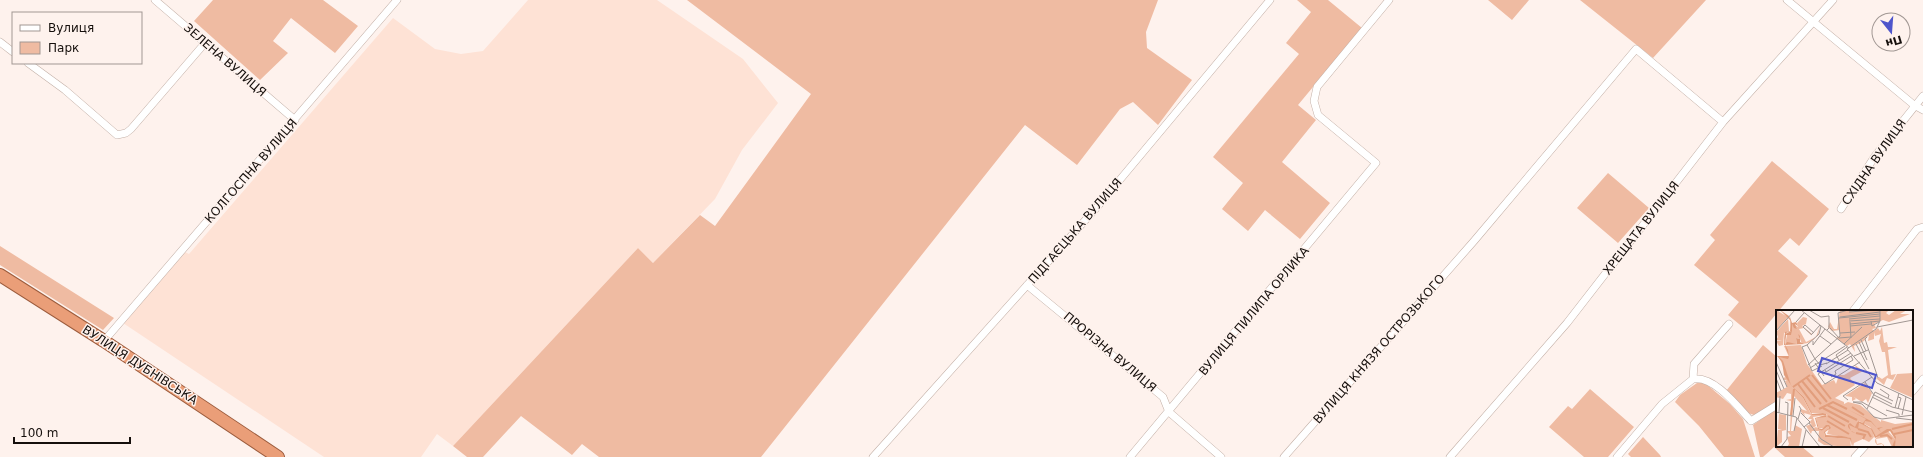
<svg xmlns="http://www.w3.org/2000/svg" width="1923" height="457" font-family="'DejaVu Sans',sans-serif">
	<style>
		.built { fill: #fee2d5 }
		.green { fill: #efbba2 }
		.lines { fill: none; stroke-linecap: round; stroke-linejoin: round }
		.minor-casing { stroke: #c2afa6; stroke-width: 8 }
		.trunk-casing { stroke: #9c5c3d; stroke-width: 14 }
		.minor { stroke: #fff; stroke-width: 7 }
		.trunk { stroke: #ea9e78; stroke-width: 12 }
		.labels { text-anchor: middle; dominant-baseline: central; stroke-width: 3; stroke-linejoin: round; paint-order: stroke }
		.street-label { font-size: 12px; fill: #150f0c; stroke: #fef2ed }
		.inset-river { fill: none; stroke: #e29e7d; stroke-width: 2 }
		.inset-road { fill: none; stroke: #a19793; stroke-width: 1 }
		.view { fill: #4e55cb; fill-opacity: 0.15; stroke: #4e55cb; stroke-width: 2 }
		.inset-edge { fill: none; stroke: #150f0c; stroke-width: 2 }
	</style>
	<rect width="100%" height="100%" fill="#fef2ed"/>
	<path class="built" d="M528,0H657L743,59L778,103L742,150L715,199L653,263L638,248L453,446L437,434L421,457H324L123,323L185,252L189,254L393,18L435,49L461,54L483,51Z"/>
	<path class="green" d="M213,0H323L358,26L335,53L291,18L273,41L288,53L260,80L194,21Z
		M687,0H1158L1146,32L1147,48L1192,80L1158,125L1133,102L1120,109L1077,165L1025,125L761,457H599L582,444L572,455L521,416L483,457H467L453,446L638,248L653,263L700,215L715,226L811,94Z
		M1297,0H1328L1362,28L1298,105L1316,120L1282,162L1330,203L1300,239L1265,210L1248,231L1222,209L1243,183L1213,157L1299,54L1286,43L1311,12Z
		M1488,0H1529L1512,20Z
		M1580,0H1706L1653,58Z
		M1772,161L1829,209L1799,246L1790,238L1778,251L1808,276L1756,338L1728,315L1739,302L1694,265L1715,240L1710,235Z
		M1608,173L1649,208L1618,243L1577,208Z
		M0,246L114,318L103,330L0,265Z
		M1763,345L1777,357V402L1754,415L1748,413L1726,391Z
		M1697,383H1705L1730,404L1743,419L1755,457H1724L1699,426L1675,402L1680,395Z
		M1590,389L1634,427L1608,457H1584L1549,427L1568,406L1572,409Z
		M1777,408V446H1801L1814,457H1785L1774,447L1763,457H1760L1753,425Z
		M1643,437L1660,455L1661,457H1631L1628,454Z"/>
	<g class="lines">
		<defs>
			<path id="minor" d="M155,0L295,120
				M1787,0L1914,105L1923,110
				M0,42L13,52
				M28,63L65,90L117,135L126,133L131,129L205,43
				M1841,209L1875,156L1923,96
				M1027,285L1163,397L1169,412L1221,457
				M1853,311L1917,229L1923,227
				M104,341L397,0
				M1693,379C1714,375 1738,407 1751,421L1777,405
				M1912,392L1923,379
				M873,457L1098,206L1270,0
				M1130,457L1376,163L1318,115L1314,101L1317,87L1389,0
				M1284,457L1474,241L1636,49L1723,122
				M1450,457L1567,323L1723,122L1833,0
				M1617,457L1662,404L1693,379L1694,364L1729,324
				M1855,457L1865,446"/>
			<path id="trunk" d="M0,275L104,341L278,457"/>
		</defs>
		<use href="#minor" class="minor-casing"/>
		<use href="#trunk" class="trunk-casing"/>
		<use href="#minor" class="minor"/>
		<use href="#trunk" class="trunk"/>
	</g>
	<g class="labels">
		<g class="street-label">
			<text transform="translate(225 60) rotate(41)">ЗЕЛЕНА ВУЛИЦЯ</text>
			<text transform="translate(1874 162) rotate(-55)">СХІДНА ВУЛИЦЯ</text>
			<text transform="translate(251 171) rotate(-49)">КОЛГОСПНА ВУЛИЦЯ</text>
			<text transform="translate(1641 228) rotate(-52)">ХРЕЩАТА ВУЛИЦЯ</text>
			<text transform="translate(1075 231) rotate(-49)">ПІДГАЄЦЬКА ВУЛИЦЯ</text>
			<text transform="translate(1254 311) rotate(-50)">ВУЛИЦЯ ПИЛИПА ОРЛИКА</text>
			<text transform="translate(1379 349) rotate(-49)">ВУЛИЦЯ КНЯЗЯ ОСТРОЗЬКОГО</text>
			<text transform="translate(1110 352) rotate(40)">ПРОРІЗНА ВУЛИЦЯ</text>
			<text transform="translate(140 365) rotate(33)">ВУЛИЦЯ ДУБНІВСЬКА</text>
		</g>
	</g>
	<g transform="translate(1776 310)">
		<rect width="137" height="137" fill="#fef2ed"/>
		<path d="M0,0L12,7L0,21ZM64,0H113L110,3L113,5L120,0H131L124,4H134L113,12L107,10L98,14L100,18L96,19L98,21L102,18L104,21L106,17L108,33L111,32L112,37H121L112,40L115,65L120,64L117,70L111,68L108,75L101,69L98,70L103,67L106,69L112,65L109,42H106L103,31L105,24L99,26L98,22V29L92,31L93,25L88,31L78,36L79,42L74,34L71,36L60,28L64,26V20L56,21L52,17L54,12L58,19H61ZM27,7L31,8L30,14L34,12L26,16L36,24L35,25L28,18L23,19L30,32L40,27L44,16L42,25L37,30L32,33L26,34L24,29L20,28L21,34L11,33L9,35L11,25H15L16,14L21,19L19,15L22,17L21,13ZM12,9L13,21L8,23L7,35L3,36L0,31L6,30H0L2,27L0,22ZM25,35L31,54L46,75L58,70L60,74L63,65H68L80,58L79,55L87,61L74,68L79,75L59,88L68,92V94L72,92L84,95L105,112V110L119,114L137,112V137H117L120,129L115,120L100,126L94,117L83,111L81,112L96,119L98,127L93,132L87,129L78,133L77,137L74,128L51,124L54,116L43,119L40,108L51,105L47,103H35L28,87L15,75L3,47H13L8,36ZM137,63V88L114,78L121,64ZM10,67L17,78L27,88L35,104L50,105L37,107L40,116L35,119L40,117L46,121L52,116L53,118L48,123L49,127L74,129L75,137L48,135L42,131L43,121H36L35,124L30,116L36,114L33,113L36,109H32L35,105L28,103L29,106L25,102V99L31,101L18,86L15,121H18L19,115L26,119L23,137H11L13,134L11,127L15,126L11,121H14L15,98V91L10,90L15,89V84L11,83L7,89L0,87V83L11,77L9,71L11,70H8L7,68ZM89,73L96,83L92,93L90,89L86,92L78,87L80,89L76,91V87L69,86ZM3,104L10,105V120L6,121V132L0,137L2,120H6L2,119ZM111,120L119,129L118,135L116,137L111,127L100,129L101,134L105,133L108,135V137L106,134L101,135L99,132V130L100,128Z" fill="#efbba2"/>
		<path d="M14,7L16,13L20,12L22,16L19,14L21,19L18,18L16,14V21L15,25H10L9,35L11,32L21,34L20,28L24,29L22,24L24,26V32L28,34L8,35L9,24L15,21Z" fill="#e09c7b"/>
		<path d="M4,0L13,6L15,11V21L10,23L8,33L12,40L13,47L12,49L3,47L7,51L15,75L28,87L36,104L47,103L50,104V107L40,108L43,119H46L50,115H53L55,118L49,122L50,125L66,126L75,128L76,137L74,129L49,127L48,122L53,118L52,116L46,121L42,119L39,108L50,105H36L27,88L17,78L8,65L6,52L1,46H13L8,33L9,22L14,21L15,11ZM71,99L95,111L101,118L107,117L103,119L105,122L95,112L89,111L88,114L96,119L100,126L111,119H115L120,127L119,136L116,137L119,129L114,121L99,128L95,119L83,113L82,119L73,115L75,121L80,123L76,122L72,117V115L74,113L79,117L82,111L87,113L90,109Z" fill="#e29e7d"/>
		<path class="inset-river" d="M36,65L55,89M31,68L51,92M26,71L45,94M22,74L39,97M17,77L34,65M51,95L81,110M76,97L88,105M47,98L73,112M43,99L57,92L71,99M15,105L18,79M52,106L69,116M51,111L73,124M82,119L92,122L95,127M116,119L137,114M80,123L89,125L87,129M118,124L137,120M104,126L111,125L116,129"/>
		<path class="inset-road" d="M25,0L73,38M33,0L45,7L53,6V18L51,20M104,0V11L100,19L71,39L101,73L137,90M73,2L99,0M64,7L104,2M63,8L104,4M73,9L104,6M73,11L104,9M95,11L96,16L103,12M20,12L28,3M74,12L75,28M74,14L104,11M74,16L95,14M101,17L137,10M54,18L63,28L75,27M0,21L19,0M64,23L79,22M36,24L44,15M36,25L27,17L29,15L38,23M44,26L55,34M91,27L89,29L102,68M85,30L90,41M37,31V35L49,19M83,32L91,50M68,34L86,17M80,34L93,59M31,35L26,37L36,61L46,56M75,43L42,64L49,74L84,52M78,46L92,40M39,49L31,35L43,24L45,16M39,49L44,55L51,53M63,50L60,45L71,37M0,52L11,77M39,53L48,66M50,54L72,40M32,55L64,26L62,3L72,0M34,58L69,36M0,60L8,79M49,60L50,62L77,45M55,67L60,64L59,61L77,50L75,46M0,68L5,81M89,72L98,85L116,94M104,79L113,85L112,88M96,87L116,97L137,102M122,87L125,88L122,99M72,90L67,86L96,67M77,92L86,94L98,107L106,109L137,105M77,92H86L111,106M119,98L123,83M91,99L99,82L117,91M110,100L123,104V106M0,102L20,107L44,137M3,103L4,86M25,103L34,112L28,117M126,105L130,87M17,106L19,88M120,108L137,110M22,109L25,99L23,96M33,113L45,129L58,137M18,121L21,108M5,137L11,129L12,93L9,92M26,137L30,120"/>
		<path class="view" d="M46,48L100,65L96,78L42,61Z"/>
		<rect width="137" height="137" class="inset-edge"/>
	</g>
	<rect x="12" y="12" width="130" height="52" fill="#fef2ed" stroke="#a19793"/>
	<rect x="20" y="25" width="20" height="6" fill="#ffffff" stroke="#a19793"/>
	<text x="48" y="32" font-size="12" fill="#150f0c">Вулиця</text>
	<rect x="20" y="42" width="20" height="12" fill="#efbba2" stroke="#a19793"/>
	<text x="48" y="52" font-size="12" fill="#150f0c">Парк</text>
	<g transform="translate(1891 32) rotate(163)"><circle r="19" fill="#fef2ed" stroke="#a19793"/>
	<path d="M0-3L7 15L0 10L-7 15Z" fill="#4e55cb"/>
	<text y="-6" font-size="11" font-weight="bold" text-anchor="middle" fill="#150f0c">Пн</text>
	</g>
	<path d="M14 437v6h116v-6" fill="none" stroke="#150f0c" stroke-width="2"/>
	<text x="20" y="437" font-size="12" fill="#150f0c" stroke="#fef2ed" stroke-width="3" paint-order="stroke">100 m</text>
</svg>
